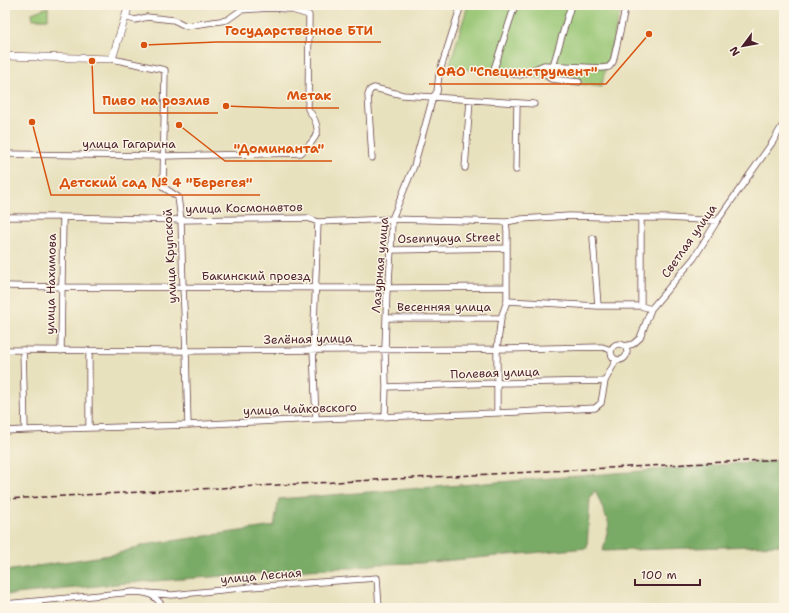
<svg xmlns="http://www.w3.org/2000/svg" width="789" height="613" font-family="'Shantell Sans',sans-serif">
	<style>
		.green { fill: #98c675; stroke: #717250 }
		.forest { fill: #7aab66; stroke: #626548 }
		.lines { fill: none; stroke-linecap: round; stroke-linejoin: round }
		.minor-casing { stroke: #623c41; stroke-width: 7 }
		.major-casing { stroke: #623c41; stroke-width: 8 }
		.minor { stroke: #fff; stroke-width: 5.5 }
		.major { stroke: #fff; stroke-width: 7 }
		.rail { stroke: #4a1f2b; stroke-width: 1.5; stroke-dasharray: 6 3; stroke-linecap: butt }
		.labels { text-anchor: middle; dominant-baseline: central; stroke-width: 3; stroke-linejoin: round; paint-order: stroke }
		.street-label { font-size: 12px; fill: #4a1f2b; stroke: #fcf5e5 }
		.leader { fill: none; stroke: #d8530f; stroke-width: 1.5 }
		.callout-dot { fill: #d8530f; stroke: #fcf5e5; stroke-width: 1.5 }
		.callout-label { font-size: 13px; text-anchor: middle; font-weight: bold; fill: #d8530f; stroke: #fcf5e5; stroke-width: 3; stroke-linejoin: round; paint-order: stroke }
	</style>
	<rect width="100%" height="100%" fill="#fcf5e5"/>
	<filter id="ink" filterUnits="userSpaceOnUse"><feTurbulence type="fractalNoise" baseFrequency=".025" numOctaves="2"/><feDisplacementMap in="SourceGraphic" scale="8" xChannelSelector="R" yChannelSelector="G"/><feConvolveMatrix kernelMatrix="1 2 1 2 8 2 1 2 1" color-interpolation-filters="sRGB"/></filter>
	<filter id="wash" filterUnits="userSpaceOnUse"><feTurbulence type="fractalNoise" baseFrequency=".012" numOctaves="4" result="noise"/><feDisplacementMap in="SourceGraphic" scale="16" xChannelSelector="R" yChannelSelector="G"/><feGaussianBlur stdDeviation="0.9" result="paint"/><feColorMatrix in="noise" values="0 0 0 0 0 0 0 0 0 0 0 0 0 0 0 0 0 1.4 0 .05"/><feComposite in="paint" operator="in"/></filter>
	<g filter="url(#wash)">
		<rect width="100%" height="100%" fill="#e8e1be"/>
		<path class="green" d="M468,5H622L601,87L449,67Z
			M48,7V19H33L32,13Z"/>
		<path class="forest" d="M784,460V545L603,551L609,524L595,490L590,498L587,548L420,563L380,564L351,568H336L127,583L5,595V571L116,554L144,545L274,526L279,499Z"/>
	</g>
	<g filter="url(#ink)">
		<g class="lines">
			<defs>
				<path id="minor" d="M515,5L493,72L521,75L544,65L602,68L609,67L613,62L626,5
					M112,59L165,70L163,187L178,197L181,220L183,287L186,351L188,425
					M548,66C547,71 546,76 551,79L579,82
					M553,66L571,5
					M5,154L164,156L301,153C319,137 323,129 308,109L309,15L289,9L269,8L241,10L227,20L186,26L174,20L147,17L135,20L125,17
					M372,158L368,95L370,90L374,88L403,95L534,104
					M465,168L470,100
					M516,170L517,103
					M5,217H63L181,220L308,218L318,222L392,219L506,222L522,219L569,216L641,218H668L717,221
					M641,218V306
					M593,238L598,306
					M391,250L507,248
					M5,286L62,287L387,288L506,287
					M507,301L598,306H641L651,309L694,258L717,221L772,143L784,123
					M386,318H501
					M611 352a8 8 0 1 1 16 0a8 8 0 1 1-16 0Z
					M625,346L633,344L640,338L651,309
					M5,350L186,351L497,349L602,347L611,350
					M23,350L25,430
					M61,351L63,217
					M89,351V428
					M386,387L497,383L605,381
					M497,413V349L501,318L507,301V231L506,222
					M385,417L386,387L385,349L387,288L389,281L391,250L392,219L414,166L433,97L437,92L439,74L461,5
					M316,419L313,350L318,222
					M5,431L25,430L188,425L316,419L497,413L595,408L601,403L605,381L616,360
					M147,593L172,595L251,587L377,578L379,608
					M5,604L133,592C149,592 155,595 164,608"/>
				<path id="major" d="M5,56L112,59L129,5"/>
			</defs>
			<use href="#minor" class="minor-casing"/>
			<use href="#major" class="major-casing"/>
			<use href="#minor" class="minor"/>
			<use href="#major" class="major"/>
			<path class="rail" d="M5,499L784,459"/>
		</g>
	</g>
	<g class="labels">
		<g class="street-label">
			<text x="129" y="144">улица Гагарина</text>
			<text transform="translate(244 208) rotate(-1)">улица Космонавтов</text>
			<text transform="translate(449 238) rotate(-1)">Osennyaya Street</text>
			<text transform="translate(689 241) rotate(-55)">Светлая улица</text>
			<text transform="translate(170 256) rotate(-93)">улица Крупской</text>
			<text transform="translate(380 265) rotate(-85)">Лазурная улица</text>
			<text x="256" y="276">Бакинский проезд</text>
			<text transform="translate(51 284) rotate(-89)">улица Нахимова</text>
			<text x="444" y="307">Весенняя улица</text>
			<text transform="translate(308 339) rotate(-1)">Зелёная улица</text>
			<text transform="translate(495 373) rotate(-2)">Полевая улица</text>
			<text transform="translate(300 409) rotate(-2)">улица Чайковского</text>
			<text transform="translate(261 576) rotate(-5)">улица Лесная</text>
		</g>
	</g>
	<path class="leader" d="M144 45L217 42H381M649 34L606 84H429M226 106L278 108H339M92 61L94 113H218M179 125L225 161H332M32 122L51 195H260"/>
	<g class="callout-dot">
		<circle cx="144" cy="45" r="4"/>
		<circle cx="649" cy="34" r="4"/>
		<circle cx="226" cy="106" r="4"/>
		<circle cx="92" cy="61" r="4"/>
		<circle cx="179" cy="125" r="4"/>
		<circle cx="32" cy="122" r="4"/>
	</g>
	<g class="callout-label">
		<text x="299" y="35">Государственное БТИ</text>
		<text x="517" y="76">ОАО "Специнструмент"</text>
		<text x="309" y="100">Метак</text>
		<text x="156" y="105">Пиво на розлив</text>
		<text x="279" y="153">"Доминанта"</text>
		<text x="156" y="187">Детский сад № 4 "Берегея"</text>
	</g>
	<rect width="789" height="613" fill="none" stroke="#fcf5e5" stroke-width="20"/>
	<g transform="translate(743 46) rotate(238)" stroke="#fcf5e5" stroke-width="3" paint-order="stroke">
	<path d="M0-3L7 15L0 10L-7 15Z" fill="#4a1f2b"/>
	<text y="-6" font-size="11" font-weight="bold" text-anchor="middle" fill="#4a1f2b">N</text>
	</g>
	<path d="M635 579v6h65v-6" fill="none" stroke="#4a1f2b" stroke-width="2"/>
	<text x="641" y="579" font-size="12" fill="#4a1f2b" stroke="#fcf5e5" stroke-width="3" paint-order="stroke">100 m</text>
</svg>
